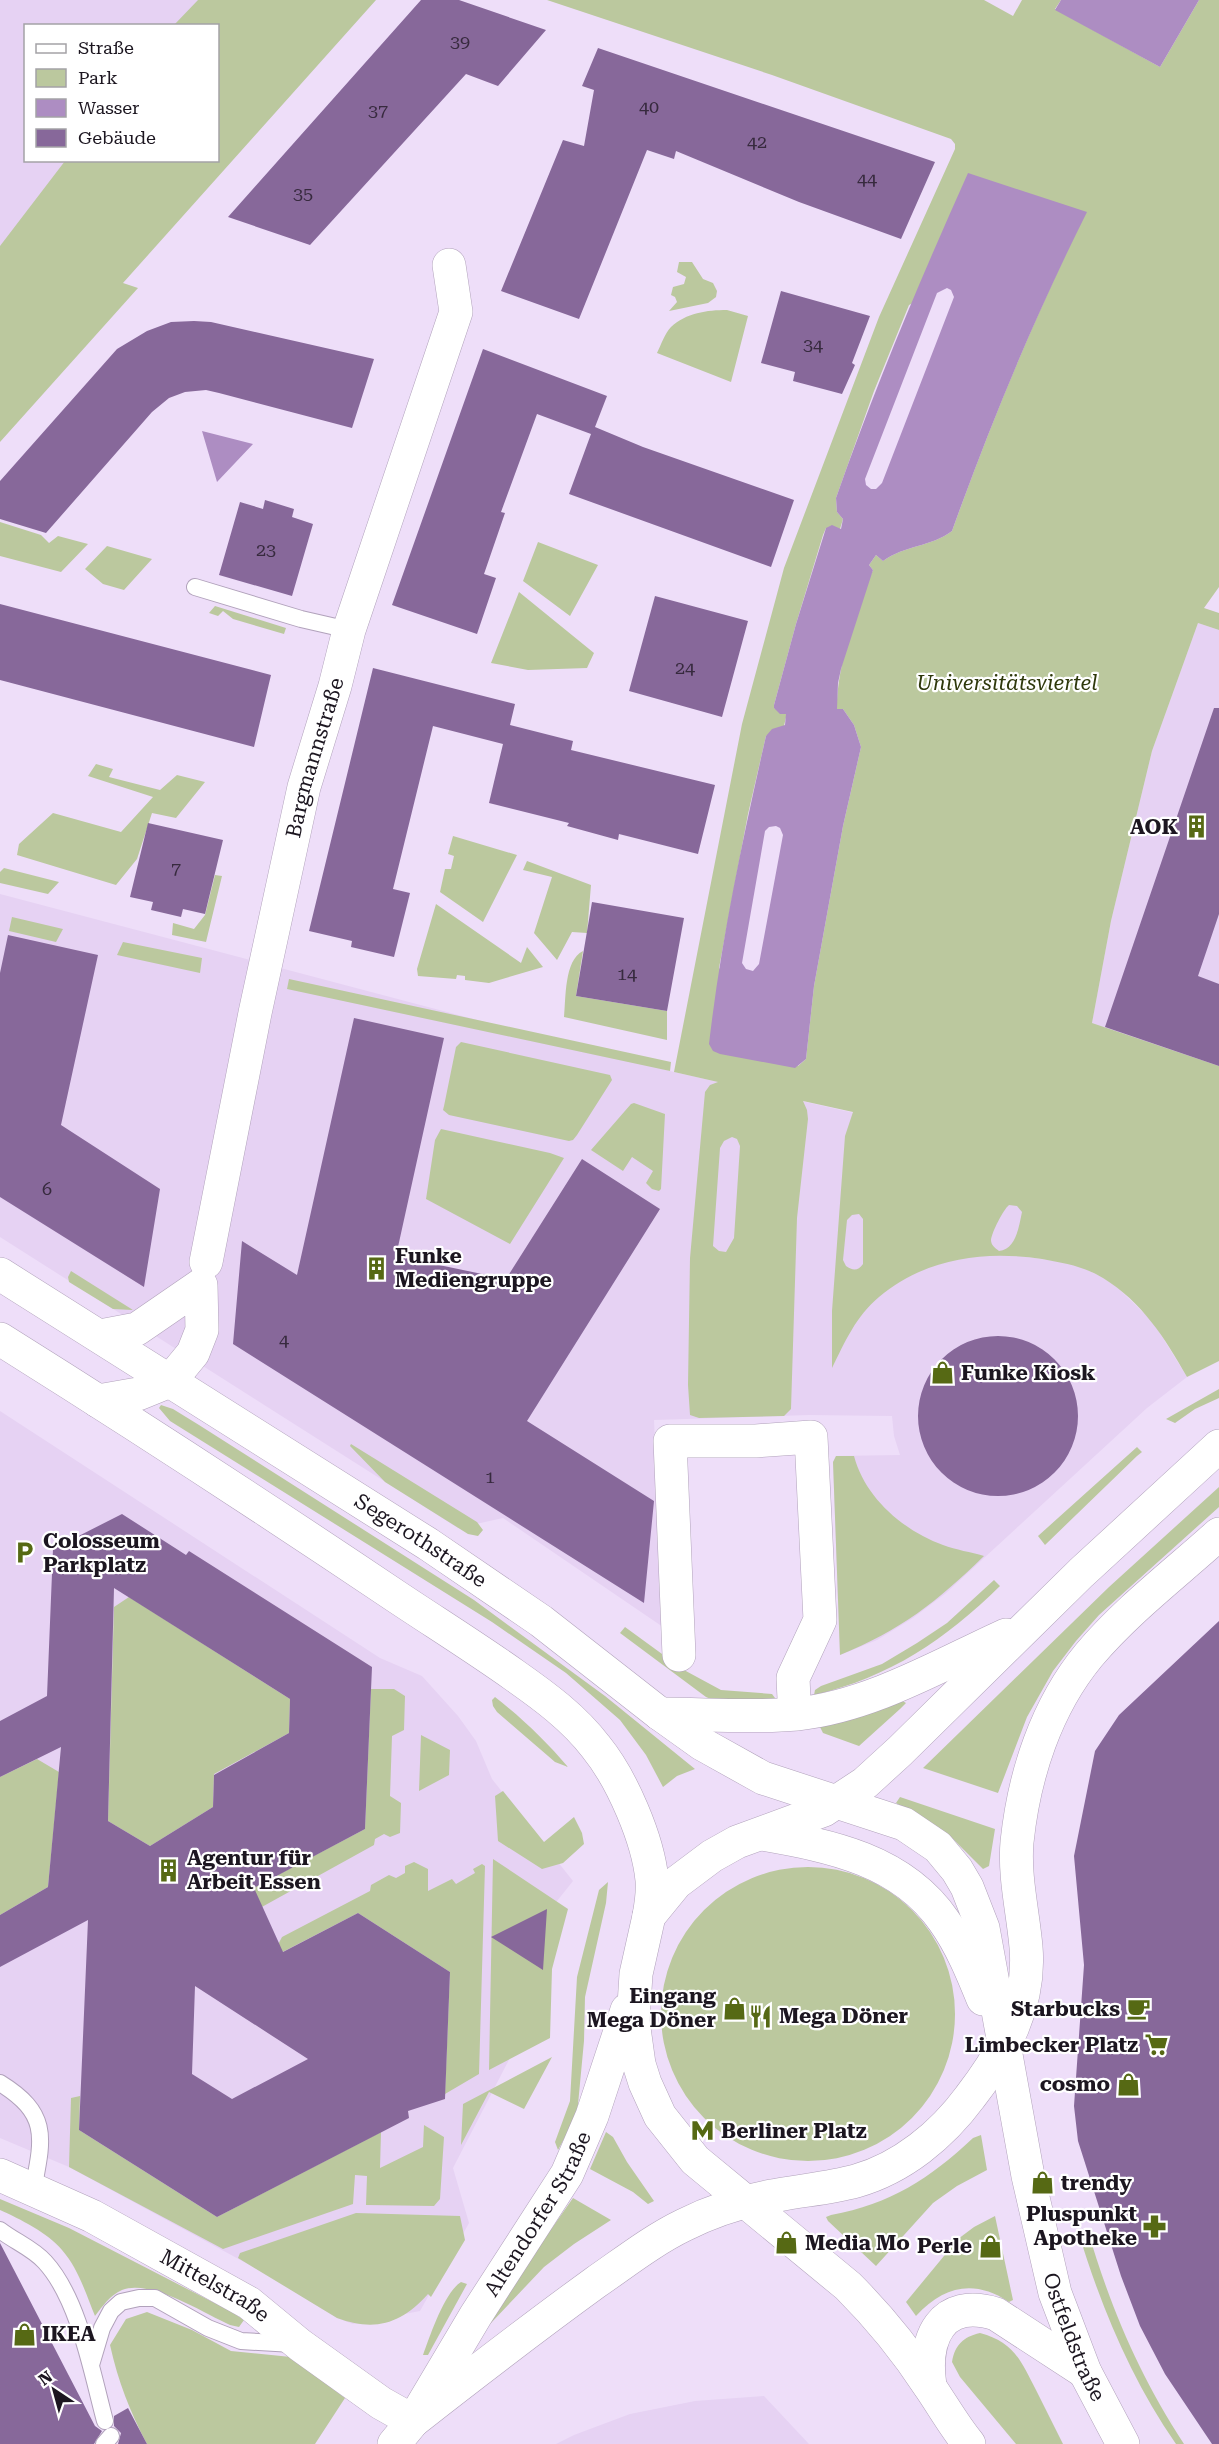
<svg xmlns="http://www.w3.org/2000/svg" width="1219" height="2444" font-family="'Roboto Serif',serif">
	<style>
		.built { fill: #e6d2f3 }
		.green { fill: #bbc89e; fill-rule: evenodd }
		.water { fill: #ad8dc2; fill-rule: evenodd }
		.building { fill: #87689a; fill-rule: evenodd }
		.lines { fill: none; stroke-linecap: round; stroke-linejoin: round }
		.lane-casing { stroke: #b1a2bb; stroke-width: 18 }
		.street-casing { stroke: #b1a2bb; stroke-width: 34 }
		.secondary-casing { stroke: #b1a2bb; stroke-width: 34 }
		.lane { stroke: #fff; stroke-width: 16 }
		.street { stroke: #fff; stroke-width: 33 }
		.secondary { stroke: #fff; stroke-width: 33 }
		.labels { text-anchor: middle; dominant-baseline: central; stroke-width: 4.5; stroke-linejoin: round; paint-order: stroke }
		.number-label { font-size: 18px; fill: #372a3e }
		.park-label { font-size: 21px; font-style: italic; fill: #2e380b; stroke: #fff }
		.street-label { font-size: 21px; fill: #1c1620; stroke: #fff }
		.poi-label { font-size: 21px; font-weight: bold; fill: #1c1620; stroke: #fff; text-anchor: start }
	</style>
	<rect width="100%" height="100%" fill="#eedef9"/>
	<path class="built" d="M0,0H199L179,25L26,26V160L70,161L0,247Z
		M1198,623L1219,630V1072L1091,1028L1111,921L1152,751Z
		M0,894L674,1072L1043,1156L1021,1256L1075,1264L1102,1277L1118,1288L1153,1322L1187,1377L1147,1408L946,1593L913,1618L877,1640L840,1655L833,1462L836,1456L900,1455L894,1436L892,1416L809,1415L654,1420L663,1627L503,1518L458,1528L0,1237Z
		M0,1411L380,1658L422,1676L458,1716L476,1741L492,1779L573,1881L557,1901L530,2019L453,2168L469,2223L420,2311L353,2324L337,2318L266,2274L69,2167L0,2138Z
		M764,2396L809,2444H556L574,2435L630,2414L695,2401Z"/>
	<path class="green" d="M198,0H376L123,283L138,288L0,442V246L65,161L218,160V26L174,25Z
		M547,0H984L1013,16L1022,0H1061L1055,9L1160,67L1199,0H1219V587L1204,608L1219,613V630L1198,623L1152,751L1111,921L1092,1023L1219,1066V1361L1187,1377C1165,1338 1142,1302 1103,1278C1083,1266 1064,1263 1042,1259C984,1250 926,1258 879,1297C856,1316 845,1342 832,1368V1311L845,1136L853,1112L803,1101L807,1110L808,1119L797,1218L791,1409L784,1416L699,1418L690,1415L688,1385L690,1258L705,1092L710,1085L718,1082L674,1072L742,724L784,568L879,317L955,149V144L951,139L772,75ZM1086,212C1035,316 991,422 952,531C931,547 905,545 883,561L876,555L869,565L873,570C856,606 836,670 837,710L843,709L854,725L861,747L843,826L814,986L806,1059L798,1066L719,968L748,814L766,736L784,726L787,713L774,708V705L796,624L823,535L826,528L840,529L843,519L837,512L836,498L874,391L909,305ZM732,1137L737,1139L740,1146L734,1238L726,1252L719,1251L713,1246L720,1148L724,1141ZM1009,1205L1017,1206L1022,1212C1019,1226 1016,1250 999,1251C995,1248 991,1245 991,1240C992,1232 1003,1210 1009,1205ZM859,1214L863,1219V1264C858,1271 853,1271 846,1266L843,1260L847,1220L852,1215Z
		M679,262H692L703,279L713,283L717,291L716,297L708,303L669,311L677,302L675,297L671,295L673,287L684,284L686,277L677,272Z
		M727,310L748,316L731,382L657,353C661,345 665,333 671,327C686,313 707,310 727,310Z
		M0,522L41,535L49,543L58,536L88,544L61,572L0,556Z
		M538,542L598,565L570,616L523,581Z
		M107,546L152,559L124,590L103,584L85,569Z
		M519,592L594,653L587,668L528,670L491,663Z
		M215,606L286,628L284,634L233,619L223,611L218,616L209,613Z
		M96,764L113,769L109,777L160,790L177,775L205,782L176,818L152,813L137,859L116,885L17,855L19,844L53,813L121,832L153,797L88,776Z
		M453,836L517,855L483,922L440,892L445,869H451L454,856L448,854Z
		M527,861L591,885L587,933L572,932L557,960L534,933L552,877L523,870Z
		M4,868L59,882L48,894L0,883V872Z
		M215,875L222,876L206,942L172,935L173,923L194,929L205,915Z
		M436,904L521,963L527,947L543,967L489,983L465,980V976L457,975L456,979L418,976L417,969Z
		M12,917L63,929L56,942L9,931Z
		M123,942L202,958L200,973L117,955Z
		M583,951L576,996L667,1011V1040L564,1017C566,999 564,960 583,951Z
		M289,979L671,1062L670,1071L287,989Z
		M461,1042L610,1075L612,1080L577,1135L573,1140L569,1141L449,1115L443,1110L444,1106L456,1047Z
		M634,1103L665,1114L661,1189L659,1191L652,1189L646,1183L653,1171L632,1157L623,1171L591,1150L631,1104Z
		M441,1129L550,1153L564,1158L510,1244L426,1199L435,1140Z
		M71,1271L133,1310L113,1309L69,1282L68,1277Z
		M1219,1389V1398L1195,1409L1175,1423L1166,1419Z
		M161,1405L173,1409L199,1425L474,1600L605,1696L695,1769L677,1776L663,1787L646,1755L620,1720L566,1673L492,1622L170,1421L159,1408Z
		M351,1444L477,1522L483,1530L478,1536L468,1534L385,1482L350,1446Z
		M1137,1447L1142,1452L1137,1456L1045,1545L1038,1536Z
		M836,1456H854C865,1498 904,1531 943,1545C956,1550 971,1552 984,1556C937,1602 901,1630 840,1655L833,1462Z
		M1219,1487V1507L1099,1615L1076,1641L1053,1671L1027,1717L998,1793L923,1768L1109,1587Z
		M994,1580L1000,1586C945,1640 890,1677 814,1695L815,1690L821,1686L882,1664L917,1643L947,1623Z
		M129,1597L290,1699L289,1733L214,1774L213,1807L150,1846L108,1821L114,1607Z
		M625,1627L684,1670L721,1690L772,1694L778,1702L713,1700L706,1697L620,1633Z
		M371,1689H394L405,1696L404,1730L392,1736L390,1796L401,1803L400,1833L390,1837L384,1834L375,1839L374,1845L260,1908L253,1888L365,1829Z
		M495,1697C522,1718 546,1741 568,1767L555,1762L497,1712L493,1706L492,1700Z
		M901,1700L906,1703L900,1709L859,1746L823,1733L819,1725Z
		M421,1735L450,1750L449,1775L419,1791Z
		M37,1759L59,1772L48,1887L0,1915V1777Z
		M503,1791L544,1842L574,1817L582,1833L584,1844L563,1863L542,1869L498,1841L495,1796Z
		M900,1797L995,1829L989,1866L983,1869L949,1835L896,1803Z
		M493,1859L568,1909L552,1969L550,2038L489,2070Z
		M414,1862L428,1869V1891L452,1879L456,1884L475,1873L473,1869L482,1864L485,1866L479,2074L445,2094L450,1972L358,1913L271,1958L282,1937L370,1891L371,1885L389,1875L396,1878L405,1873V1866Z
		M661 2014a147 147 0 1 1 294 0a147 147 0 1 1-294 0Z
		M608,1882L606,1903L585,1997L584,2041L577,2115L558,2150L555,2142L570,2101L577,1977L599,1890Z
		M552,2057L524,2109L489,2092L461,2145L463,2104Z
		M80,2096L79,2130L217,2217L381,2132L380,2168L423,2147L424,2125L444,2137L440,2199L434,2206L366,2205L367,2176L355,2175L353,2204L223,2249L69,2167L71,2098Z
		M606,2132L613,2137L627,2162L654,2201L648,2204L633,2192L590,2169Z
		M981,2135L987,2170L957,2186L933,2203L876,2266L828,2221L826,2217L831,2215C891,2204 929,2179 973,2138Z
		M573,2198L611,2220L574,2244L544,2267L491,2323L487,2324V2321Z
		M0,2199L69,2228L232,2312L244,2320L239,2327L230,2325C203,2313 151,2279 122,2290C110,2295 102,2307 95,2316C86,2294 78,2268 62,2250C48,2233 20,2219 0,2210Z
		M356,2213L460,2216L465,2240L431,2297L428,2294C401,2324 375,2332 337,2318L238,2258L240,2253Z
		M995,2216L1013,2300L1009,2302C974,2279 944,2286 916,2316L906,2302L958,2239L974,2227Z
		M1087,2228C1111,2309 1138,2373 1184,2444H1176C1131,2379 1101,2307 1078,2231Z
		M461,2282L467,2284L428,2355H423C430,2336 444,2293 461,2282Z
		M147,2312L192,2330L231,2351L291,2357L345,2398L315,2444H147C130,2412 118,2381 110,2345L126,2319Z
		M980,2333C1014,2342 1021,2361 1036,2390C1045,2408 1054,2426 1063,2444H1016L960,2377L952,2362C955,2345 963,2337 980,2333Z"/>
	<path class="water" d="M1061,0H1199L1160,67L1055,10Z
		M968,173L1087,212C1035,316 991,422 952,531C931,547 905,545 883,561L876,555L869,565L873,570L841,669L838,683L837,709H843L854,725L861,747L843,826L814,986L806,1059L795,1068L720,1054L713,1051L709,1044C721,940 743,837 766,736L772,729L785,725L786,714H780L774,708V705L796,624L826,528L832,525L841,529L843,519L837,512L836,498C875,387 920,280 968,173ZM947,288L951,290L954,297L882,483L876,489H871L866,485L865,479L937,293ZM776,826L780,828L783,835L759,964L753,971L746,969L742,963L765,831L769,827Z
		M202,431L253,444L217,482Z"/>
	<path class="building" d="M421,0H459L546,30L498,86L466,74L310,245L228,217Z
		M598,48L935,162L901,239L799,202L676,151L674,159L647,150L579,319L501,291L563,140L584,146L594,90L582,86Z
		M781,291L870,316L852,363L855,365L842,394L793,381L795,372L761,363Z
		M194,321L211,322L374,359L352,428L219,393L206,390L185,392L169,398L152,412L46,533L0,519V481L117,349L147,331L171,322Z
		M483,349L607,396L595,427L643,447L794,500L771,567L569,494L591,434L537,414L501,512L505,513L484,574L496,578L477,634L392,605Z
		M265,500L294,509L292,517L313,524L292,596L219,575L240,502L263,509Z
		M655,596L748,621L722,717L629,691Z
		M0,604L271,675L254,747L0,680Z
		M373,668L515,704L510,725L573,741L571,750L715,785L698,854L619,834L618,840L567,826L569,823L489,803L503,744L433,726L393,889L410,893L394,957L351,947L352,941L309,931Z
		M1214,708H1219V914L1198,976L1219,984V1066L1105,1027Z
		M148,823L223,840L205,914L183,909L181,917L151,910L153,902L130,897Z
		M592,902L684,918L667,1011L576,996Z
		M8,935L98,955L61,1125L160,1189L144,1287L0,1197V973Z
		M354,1018L444,1038L396,1256L506,1279L582,1159L660,1209L527,1421L654,1501L644,1603L233,1344L242,1241L297,1275Z
		M918 1416a80 80 0 1 1 160 0a80 80 0 1 1-160 0Z
		M122,1514L186,1555L189,1551L372,1667L365,1829L254,1888L283,1952L358,1913L450,1972L445,2099L408,2111L409,2118L217,2217L79,2130L88,1920L0,1967V1915L48,1887L61,1747L0,1777V1721L47,1696L53,1549ZM114,1588L290,1699L289,1733L214,1775L213,1807L150,1846L108,1821ZM195,1986L308,2059L232,2099L192,2074Z
		M1219,1621V2444H1212L1165,2374L1140,2326L1121,2276L1078,2141L1074,2106L1084,1965L1074,1856L1095,1751L1119,1715Z
		M547,1909L543,1970L491,1937Z
		M0,2243L95,2426L102,2431L94,2444H0Z
		M128,2408L147,2444H118L121,2433L114,2426V2416Z"/>
	<g class="lines">
		<defs>
			<path id="lane" d="M195,587L301,619L349,630
				M0,2083C50,2114 43,2138 33,2190
				M0,2230C14,2241 34,2249 45,2262C79,2299 92,2373 105,2421
				M91,2365L102,2328L111,2311L121,2302L139,2298H155L208,2328L241,2341L293,2344
				M104,2444L111,2436"/>
			<g id="street">
				<path id="s1" d="M206,1262L255,1013L304,787L335,686L349,630L456,312L449,265"/>
				<path d="M98,1401L138,1394L170,1381L193,1353L202,1330L201,1285L137,1329L100,1336"/>
				<path d="M679,1655L670,1441H756L811,1437L820,1620L793,1678L794,1699"/>
				<path id="s2" d="M0,2175L92,2216L249,2303L300,2345L381,2403L413,2421"/>
			</g>
			<g id="secondary">
				<path id="s3" d="M0,1274L428,1544L541,1621L660,1714L702,1744L763,1778L904,1824L938,1847L957,1870L967,1887L983,1928L1028,2176L1055,2293L1085,2372L1123,2444"/>
				<path d="M0,1339C134,1423 266,1509 397,1597C436,1623 476,1648 514,1675C544,1696 574,1718 596,1747C622,1779 648,1839 652,1880C653,1892 651,1905 649,1916"/>
				<path d="M660,1714C705,1714 752,1718 797,1714C871,1706 940,1665 1006,1635"/>
				<path d="M762,1834C831,1846 902,1860 944,1921C961,1945 972,1972 983,1999"/>
				<path d="M930,2386C923,2338 941,2297 996,2314L1085,2372"/>
				<path d="M413,2421C473,2374 534,2327 596,2282C625,2262 653,2240 684,2225C714,2210 746,2200 778,2195C804,2190 830,2188 856,2181C902,2168 942,2135 970,2097C1004,2053 1031,2005 1026,1947C1023,1912 1014,1877 1017,1842C1024,1775 1046,1707 1089,1655C1127,1610 1176,1573 1219,1534"/>
				<path id="s4" d="M394,2444L413,2421L476,2315L567,2174L592,2116L627,2010"/>
				<path d="M969,2444C954,2426 943,2406 930,2387C906,2350 879,2317 848,2286L695,2160L660,2116L645,2083L639,2064L633,2021L636,1974L649,1916L676,1883L712,1856L737,1842L824,1810L865,1783L900,1751L1081,1573L1219,1446"/>
			</g>
		</defs>
		<use href="#lane" class="lane-casing"/>
		<use href="#street" class="street-casing"/>
		<use href="#secondary" class="secondary-casing"/>
		<use href="#lane" class="lane"/>
		<use href="#street" class="street"/>
		<use href="#secondary" class="secondary"/>
	</g>
	<defs>
		<symbol id="building-bare" viewBox="-9 -9 18 18"><path d="M-4-6H4V6H1V3H-1V6H-4ZM-2.5-4.3h1.7v1.8h-1.7ZM.8-4.3h1.7v1.8H.8ZM-2.5-1h1.7V.8h-1.7ZM.8-1h1.7V.8H.8Z" fill="#566914" stroke="#fff" stroke-width="2.5" paint-order="stroke"/></symbol>
		<symbol id="shop-bare" viewBox="-9 -9 18 18"><path d="M-5-2.5h2.3a2.7 3.5 0 0 1 5.4 0H5L5.5 6h-11ZM-1.5-2.5h3a1.5 2.3 0 0 0-3 0Z" fill="#566914" stroke="#fff" stroke-width="2.5" paint-order="stroke"/></symbol>
		<symbol id="parking-bare" viewBox="-9 -9 18 18"><path d="M-3.5-5.5H1a3.5 3.5 0 0 1 0 7H-1V5.5H-3.5ZM-1-3.4V-.6H.8a1.4 1.4 0 0 0 0-2.8Z" fill="#566914" stroke="#fff" stroke-width="2.5" paint-order="stroke"/></symbol>
		<symbol id="cafe-bare" viewBox="-9 -9 18 18"><path d="M-5.5-4.5H6V0H3Q3 3.5 0 3.5H-2.5Q-5.5 3.5-5.5 0ZM3-3.2v2h1.7v-2ZM-6 4.5H4V6H-6Z" fill="#566914" stroke="#fff" stroke-width="2.5" paint-order="stroke"/></symbol>
		<symbol id="restaurant-bare" viewBox="-9 -9 18 18"><path d="M-5-6h1v4h1v-4h1v4h1v-4h1v5L-1.5 .5V6h-2V.5L-5-1ZM5-6V6H3V1.5H1.5Q1.5-4 5-6Z" fill="#566914" stroke="#fff" stroke-width="2.5" paint-order="stroke"/></symbol>
		<symbol id="supermarket-bare" viewBox="-9 -9 18 18"><path d="M-6-5.5h2.5l.6 2H6L4.5 2H-2.5L-4.4-4H-6ZM-1.5 3.2a1.3 1.3 0 1 0 .1 0ZM3 3.2a1.3 1.3 0 1 0 .1 0Z" fill="#566914" stroke="#fff" stroke-width="2.5" paint-order="stroke"/></symbol>
		<symbol id="metro-bare" viewBox="-9 -9 18 18"><path d="M-5.5 5V-5H-3L0 0L3-5H5.5V5H3V-.5L0 4L-3-.5V5Z" fill="#566914" stroke="#fff" stroke-width="2.5" paint-order="stroke"/></symbol>
		<symbol id="pharmacy-bare" viewBox="-9 -9 18 18"><path d="M-2-6h4v4h4v4h-4v4h-4v-4h-4v-4h4Z" fill="#566914" stroke="#fff" stroke-width="2.5" paint-order="stroke"/></symbol>
	</defs>
	<g fill-rule="evenodd">
		<use href="#building-bare" x="1180" y="810" width="33" height="33"/>
		<use href="#building-bare" x="360" y="1252" width="33" height="33"/>
		<use href="#shop-bare" x="926" y="1356" width="33" height="33"/>
		<use href="#parking-bare" x="8" y="1536" width="33" height="33"/>
		<use href="#building-bare" x="152" y="1854" width="33" height="33"/>
		<use href="#shop-bare" x="718" y="1992" width="33" height="33"/>
		<use href="#cafe-bare" x="1122" y="1992" width="33" height="33"/>
		<use href="#restaurant-bare" x="744" y="2000" width="33" height="33"/>
		<use href="#supermarket-bare" x="1140" y="2028" width="33" height="33"/>
		<use href="#shop-bare" x="1112" y="2068" width="33" height="33"/>
		<use href="#metro-bare" x="686" y="2114" width="33" height="33"/>
		<use href="#shop-bare" x="1026" y="2166" width="33" height="33"/>
		<use href="#pharmacy-bare" x="1138" y="2210" width="33" height="33"/>
		<use href="#shop-bare" x="770" y="2226" width="33" height="33"/>
		<use href="#shop-bare" x="974" y="2230" width="33" height="33"/>
		<use href="#shop-bare" x="8" y="2318" width="33" height="33"/>
	</g>
	<g class="labels">
		<g class="number-label">
			<text x="460" y="41">39</text>
			<text x="649" y="106">40</text>
			<text x="378" y="110">37</text>
			<text x="757" y="141">42</text>
			<text x="867" y="178">44</text>
			<text x="303" y="193">35</text>
			<text x="813" y="344">34</text>
			<text x="266" y="549">23</text>
			<text x="685" y="667">24</text>
			<text x="176" y="868">7</text>
			<text x="627" y="973">14</text>
			<text x="47" y="1188">6</text>
			<text x="284" y="1339">4</text>
			<text x="490" y="1476">1</text>
		</g>
		<g class="park-label">
			<text x="1007" y="683">Universitätsviertel</text>
		</g>
		<g class="street-label">
			<text stroke="none"><textPath href="#s1" startOffset="516">Bargmannstraße</textPath></text>
			<text stroke="none"><textPath href="#s3" startOffset="498">Segerothstraße</textPath></text>
			<text stroke="none"><textPath href="#s4" startOffset="272">Altendorfer Straße</textPath></text>
			<text stroke="none"><textPath href="#s2" startOffset="242">Mittelstraße</textPath></text>
			<text stroke="none"><textPath href="#s3" startOffset="1618">Ostfeldstraße</textPath></text>
		</g>
		<g class="poi-label">
			<text x="1178" y="827" text-anchor="end">AOK</text>
			<text x="395" y="1256">Funke<tspan x="395" dy="24">Mediengruppe</tspan></text>
			<text x="961" y="1373">Funke Kiosk</text>
			<text x="43" y="1541">Colosseum<tspan x="43" dy="24">Parkplatz</tspan></text>
			<text x="187" y="1858">Agentur für<tspan x="187" dy="24">Arbeit Essen</tspan></text>
			<text x="716" y="1996" text-anchor="end">Eingang<tspan x="716" dy="24">Mega Döner</tspan></text>
			<text x="1120" y="2009" text-anchor="end">Starbucks</text>
			<text x="779" y="2016">Mega Döner</text>
			<text x="1138" y="2045" text-anchor="end">Limbecker Platz</text>
			<text x="1110" y="2084" text-anchor="end">cosmo</text>
			<text x="721" y="2131">Berliner Platz</text>
			<text x="1061" y="2183">trendy</text>
			<text x="1137" y="2214" text-anchor="end">Pluspunkt<tspan x="1137" dy="24">Apotheke</tspan></text>
			<text x="805" y="2243">Media Mo</text>
			<text x="972" y="2246" text-anchor="end">Perle</text>
			<text x="42" y="2334">IKEA</text>
		</g>
	</g>
	<rect x="24" y="24" width="195" height="138" fill="#ffffff" stroke="#a4a2a6" stroke-width="1.5"/>
	<rect x="36" y="44" width="30" height="9" fill="#ffffff" stroke="#a4a2a6" stroke-width="1.5"/>
	<text x="78" y="54" font-size="18" fill="#1c1620">Straße</text>
	<rect x="36" y="69" width="30" height="18" fill="#bbc89e" stroke="#a4a2a6" stroke-width="1.5"/>
	<text x="78" y="84" font-size="18" fill="#1c1620">Park</text>
	<rect x="36" y="99" width="30" height="18" fill="#ad8dc2" stroke="#a4a2a6" stroke-width="1.5"/>
	<text x="78" y="114" font-size="18" fill="#1c1620">Wasser</text>
	<rect x="36" y="129" width="30" height="18" fill="#87689a" stroke="#a4a2a6" stroke-width="1.5"/>
	<text x="78" y="144" font-size="18" fill="#1c1620">Gebäude</text>
	<g transform="translate(54 2390) rotate(324)" stroke="#ffffff" stroke-width="4.5" paint-order="stroke">
	<path d="M0-4.5L10 22L0 15L-10 22Z" fill="#1c1620"/>
	<text y="-9" font-size="16" font-weight="bold" text-anchor="middle" fill="#1c1620">N</text>
	</g>
</svg>
